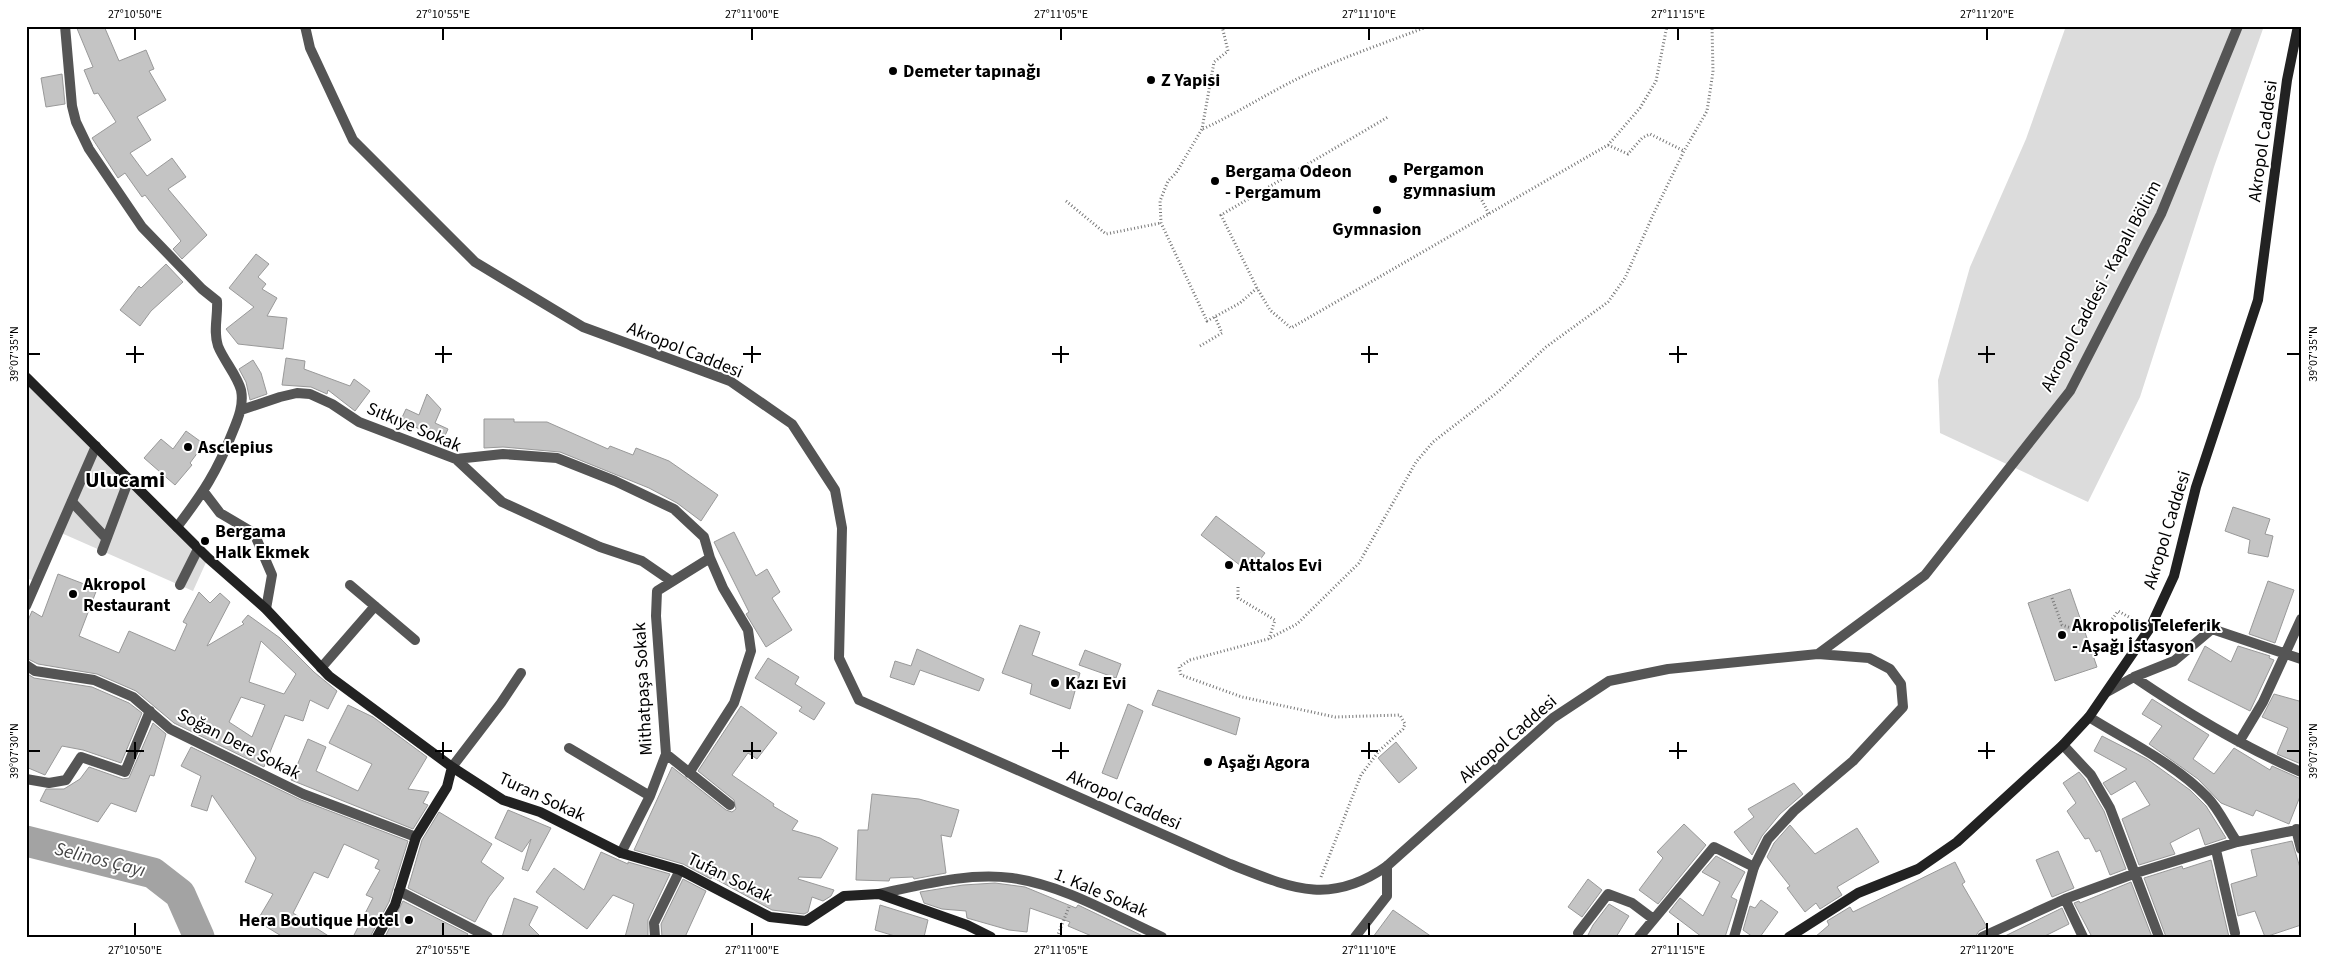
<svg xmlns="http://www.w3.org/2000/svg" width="2327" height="963" font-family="'Source Sans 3',sans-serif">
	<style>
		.green { fill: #dcdcdc }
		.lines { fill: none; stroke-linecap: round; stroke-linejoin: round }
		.river { stroke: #a3a3a3; stroke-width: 31 }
		.building { fill: #c4c4c4; stroke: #999; fill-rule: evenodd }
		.path { stroke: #777; stroke-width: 3; stroke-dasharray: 1 2.5; stroke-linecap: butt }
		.service { stroke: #555; stroke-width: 10 }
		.minor { stroke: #555; stroke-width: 10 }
		.secondary { stroke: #222; stroke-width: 10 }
		.ticks { fill: none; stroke: #000; stroke-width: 2 }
		.poi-dot { fill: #000; stroke: #fff; stroke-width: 2 }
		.labels { text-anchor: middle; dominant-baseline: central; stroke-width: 4; stroke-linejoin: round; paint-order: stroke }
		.poi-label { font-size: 18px; font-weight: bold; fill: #000; stroke: #fff; text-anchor: start }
		.street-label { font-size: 18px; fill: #000; stroke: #fff }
		.water-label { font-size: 19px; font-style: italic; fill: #444; stroke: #fff }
		.district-label { font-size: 22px; font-weight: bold; fill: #000; stroke: #fff }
		.neatline { fill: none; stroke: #000; stroke-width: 2 }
		.ticks-label { font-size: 12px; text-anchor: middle; fill: #000 }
	</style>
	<rect width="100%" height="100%" fill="#fff"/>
	<path class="green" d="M2066,26H2264L2214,167L2140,397L2088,502L1940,433L1938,380L1970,267L2026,139Z
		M26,377L208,558L193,591L59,532L37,582L26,578Z"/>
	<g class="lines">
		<path class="river" d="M26,841L153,873L180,894L199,937"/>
	</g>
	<path class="building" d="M76,26H104L119,61L146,50L154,69L149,71L166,100L137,117L151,140L130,153L147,176L172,158L186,177L168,189L207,235L182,259L173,249L181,241L145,195L142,197L125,173L118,178L92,138L116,122L98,93L94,94L84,70L93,67Z
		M62,74L65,104L46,107L41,78Z
		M256,254L269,264L258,277L266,284L262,289L277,298L267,316L287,318L283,349L238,344L226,329L254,307L229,288Z
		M166,264L183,282L151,311L140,326L120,310L139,286L141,288Z
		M286,358L305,361L304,369L350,386L354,379L370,391L355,411L328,390L327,394L311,387L282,385Z
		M253,360L261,373L267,394L250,400L246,382L239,369Z
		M427,394L441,409L435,423L448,429L443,440L413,426L411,433L398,426L406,409L419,415Z
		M484,419H514V422H547L608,449L610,446L633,455L636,448L669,461L718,495L701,521L677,503L649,488L560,452L503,447L484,448Z
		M186,431L204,444L190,463L192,465L175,485L144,458L161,439L173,449Z
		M2233,507L2270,519L2265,534L2273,536L2268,557L2248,553L2250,540L2225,531Z
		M1216,516L1265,553L1250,573L1201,535Z
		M734,532L756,576L767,569L780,592L772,598L792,630L766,647L746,614L749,612L714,542Z
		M58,574L97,589L79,636L119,653L129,631L175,651L187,624L183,622L199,592L210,603L220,593L230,602L207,646L244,624L242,622L248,615L280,638L314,672L337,691L328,709L310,700L303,721L285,715L264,767L174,723L136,691L97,674L38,664L26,658V625L32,611L42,617ZM261,641L296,674L284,694L249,682ZM241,697L265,705L252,737L229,722Z
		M2268,581L2294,590L2275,643L2249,634Z
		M2070,589L2097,667L2055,681L2028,603Z
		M1020,625L1040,632L1032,655L1080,673L1070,709L1030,694L1032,684L1002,673Z
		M2205,646L2231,662L2238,646L2270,656L2269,658L2274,660L2250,711L2188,680Z
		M917,649L984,679L979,691L920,670L914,685L890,677L895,661L911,666Z
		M1085,650L1121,664L1116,678L1079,665Z
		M768,658L799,677L795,684L825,703L814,720L799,711L802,707L755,678Z
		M26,673L34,678L92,687L129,703L142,713L121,763L83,750L62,746L45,775L26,767Z
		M1158,690L1240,718L1236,735L1152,705Z
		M2274,694L2299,701L2301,698V764L2277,754L2288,728L2262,717Z
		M2152,699L2209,735L2193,759L2214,774L2234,748L2270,770L2272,766L2301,779V794L2289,824L2256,810L2253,816L2221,803L2198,779L2149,744L2162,726L2142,714Z
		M1128,704L1143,711L1117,779L1102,773Z
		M348,705L373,717L427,757L408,789L429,792L423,803L428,805L413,829L291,780L308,739L326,747L316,771L358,791L372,764L329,743Z
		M741,706L777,733L757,759L748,753L732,775L774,804L773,806L798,821L792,830L820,838L838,848L821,878L799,877L798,879L834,890L831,896L823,901L812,897L808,912L804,914L772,910L712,877L711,879L683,864L634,850L672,767L726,810L732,812L736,809L734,800L698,771Z
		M153,723L166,734L154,776L150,775L136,812L111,803L98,822L40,801L46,789H64L80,779L89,767L123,779L129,778Z
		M2102,736L2147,759L2190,790L2206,806L2226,838L2205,845L2199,828L2170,843L2175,854L2139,865L2122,819L2150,805L2135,781L2111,795L2103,783L2127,769L2094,751Z
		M1396,742L1417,768L1399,783L1378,758Z
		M191,747L301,800L408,841L389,902L370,937H353L373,898L366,895L380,870L375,868L379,860L344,844L328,878L314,872L293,913L330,937H283L257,921L273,894L245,882L256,858L212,795L207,811L191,806L201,776L181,766Z
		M2079,772L2085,779L2104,811L2126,869L2110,875L2100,850L2096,852L2089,838L2085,839L2067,811L2076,803L2063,783Z
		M1794,783L1803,794L1780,814L1762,836L1752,855L1734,832L1754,817L1748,809Z
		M872,794L919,799L959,810L951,837L941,835L946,873L914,879L913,877L890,878L889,881L856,880L858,830H868Z
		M508,810L551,828L528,871L522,869L531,839L522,852L495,838Z
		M439,812L492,844L481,862L504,878L489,897L475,922L408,888L422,840Z
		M1684,824L1706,845L1658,904L1639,890L1663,858L1657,852Z
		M1790,825L1815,854L1857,828L1879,862L1837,887L1842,895L1820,909L1816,903L1805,912L1787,888L1790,886L1767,857L1774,843Z
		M2292,841L2301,871V925L2265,937L2255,911L2238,916L2231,884L2257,876L2251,850Z
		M2058,851L2074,888L2052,897L2036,860Z
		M601,852L628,864V862L670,874L648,920V937H625L634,904L613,895L587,929L536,892L554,868L584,890Z
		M1716,856L1745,872L1731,897L1737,900L1725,937H1702L1669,912L1680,898L1703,916L1720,882L1702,872Z
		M2211,860L2229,937H2166L2144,878L2182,866L2183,869Z
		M1955,862L1965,882L1962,884L1987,927L1979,931L1975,937H1815L1829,925L1827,921L1850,907L1853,912Z
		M683,879L706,891L685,937H662L661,924Z
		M1588,879L1602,890L1582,917L1568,907Z
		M2131,882L2152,937H2092L2074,903L2079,901L2080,903Z
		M995,883L1025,887L1076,908L1078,905L1145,937H1094L1068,926L1070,922L1030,908L1027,932L1009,930L967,918L966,911L942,909L924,903L920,892L963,885Z
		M514,898L538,907L529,925L541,937H502Z
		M1761,900L1778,912L1760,937H1753L1743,930L1750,906L1755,908Z
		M403,901L468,934L466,937H385Z
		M1609,904L1629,916L1616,937H1587L1593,925Z
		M880,905L928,920L924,937H898L875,930Z
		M2062,908L2069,924L2043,937H2003Z
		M1393,910L1432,937H1373Z"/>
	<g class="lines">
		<path class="path" d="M1222,26L1228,51L1214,62L1202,129L1176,173L1168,181L1160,201L1161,223L1207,321L1240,303L1257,288L1270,310L1291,328L1608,145L1640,108L1656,81L1667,26
			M1203,129C1235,114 1265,95 1297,79C1340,58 1385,43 1429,26
			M1608,145L1628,154L1642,138L1650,134L1684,151
			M1477,191L1489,214
			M1066,201L1106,234L1161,223
			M1257,288L1221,215L1388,117
			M1200,346L1222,333L1215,317
			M1238,587V598L1275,620L1269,639
			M2052,598L2062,625C2088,634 2101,637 2118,611L2138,622
			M1321,877L1361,775L1379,751L1403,729L1405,724L1400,715L1335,717L1242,697L1181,675L1179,667L1190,660L1268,639L1297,624L1359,563L1416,462L1433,442L1499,391L1546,347L1608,302L1625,278L1653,215L1684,151L1707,111L1713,72L1712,26
			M1057,937L1069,907"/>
		<path class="service" d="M305,26L310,48L353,140L475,262L583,327L730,381L792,424L835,490L842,528L839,658L859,700L1230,864C1289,887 1329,907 1387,866L1553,718L1609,681L1668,669L1818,654L1869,658L1890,669L1901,684L1903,707L1853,761L1794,811L1768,839L1754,867L1734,937
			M72,502L106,538
			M102,551L129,479
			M180,585L198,549
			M1818,654L1925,575L2070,391L2161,214L2238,26"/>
		<path class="minor" d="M65,26L72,106L76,122L89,149L142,227L202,289L217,301C218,317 213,331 218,346C224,361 237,375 241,390C244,405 238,419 233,431C217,472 203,493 177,527
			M241,410L280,397L297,393L310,394L332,404L359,422L456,459L502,502L600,547L642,561L671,581
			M456,459L503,454L557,458L615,481L674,509L704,537L710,558L723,588L748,630L751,651L734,703L689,773
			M204,492L220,513L254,533L272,575L266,609
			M350,585L415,640
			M26,606L96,446
			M26,665L35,671L94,680L133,697L170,729L303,794L416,837
			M321,668L375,606
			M2134,677C2187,713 2241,746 2301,772
			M2107,692L2134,677L2174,661L2212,629L2301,659
			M2089,717C2129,742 2174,763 2207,797C2219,809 2227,828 2237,842
			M2239,742L2263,702L2301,619
			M2063,745L2091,775L2110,808L2159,937
			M569,748L650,796
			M666,754L730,805
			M452,767L501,703L521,673
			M26,779L49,783L66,780L81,757L125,772L150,711
			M2296,829L2301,849
			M2216,850L2235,933
			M621,853L650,796L666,754L656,616L657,591L710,558
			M399,891L488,937
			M879,894C922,885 968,872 1012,878C1064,885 1115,916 1162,937
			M2065,899L2083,937
			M1578,933L1608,894L1632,903L1652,918
			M655,937L654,923L680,870
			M1355,937L1387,896V866
			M1639,937L1714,847L1754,867
			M1982,937L2065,899L2136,873L2237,842L2301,829"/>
		<path class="secondary" d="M26,377L208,558L266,609L329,676L452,767L503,800L540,812L621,853L680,870L770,917L806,921L844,896L879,894L967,925L991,937
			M377,937L395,905L416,837L447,787L452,767
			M1789,937L1858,893L1918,869L1957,842L2063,745L2089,717L2150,628L2174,576L2196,487L2258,300L2287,80L2298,26"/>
	</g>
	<path class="ticks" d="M135,28V40M443,28V40M752,28V40M1061,28V40M1369,28V40M1678,28V40M1987,28V40M135,346V363M443,346V363M752,346V363M1061,346V363M1369,346V363M1678,346V363M1987,346V363M28,354H40M126,354H144M435,354H452M743,354H761M1052,354H1069M1361,354H1378M1669,354H1687M1978,354H1995M2287,354H2300M135,742V759M443,742V759M752,742V759M1061,742V759M1369,742V759M1678,742V759M1987,742V759M28,751H40M126,751H144M435,751H452M743,751H761M1052,751H1069M1361,751H1378M1669,751H1687M1978,751H1995M2287,751H2300M135,923V936M443,923V936M752,923V936M1061,923V936M1369,923V936M1678,923V936M1987,923V936"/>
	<g class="poi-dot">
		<circle cx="893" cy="71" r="5"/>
		<circle cx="1151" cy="80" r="5"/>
		<circle cx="1393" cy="179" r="5"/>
		<circle cx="1215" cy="181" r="5"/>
		<circle cx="1377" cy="210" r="5"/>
		<circle cx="188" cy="447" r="5"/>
		<circle cx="205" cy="541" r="5"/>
		<circle cx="1229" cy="565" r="5"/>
		<circle cx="73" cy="594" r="5"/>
		<circle cx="2062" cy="635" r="5"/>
		<circle cx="1055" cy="683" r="5"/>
		<circle cx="1208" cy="762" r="5"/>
		<circle cx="409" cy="920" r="5"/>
	</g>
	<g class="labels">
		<g class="poi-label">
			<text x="903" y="71">Demeter tapınağı</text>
			<text x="1161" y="80">Z Yapisi</text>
			<text x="1403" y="169">Pergamon<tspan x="1403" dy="21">gymnasium</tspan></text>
			<text x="1225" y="171">Bergama Odeon<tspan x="1225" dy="21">- Pergamum</tspan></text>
			<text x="1377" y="229" text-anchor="middle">Gymnasion</text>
			<text x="198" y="447">Asclepius</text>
			<text x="215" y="531">Bergama<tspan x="215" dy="21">Halk Ekmek</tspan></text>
			<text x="1239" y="565">Attalos Evi</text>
			<text x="83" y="584">Akropol<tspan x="83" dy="21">Restaurant</tspan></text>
			<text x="2072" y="625">Akropolis Teleferik<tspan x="2072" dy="21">- Aşağı İstasyon</tspan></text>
			<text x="1065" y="683">Kazı Evi</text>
			<text x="1218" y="762">Aşağı Agora</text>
			<text x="399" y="920" text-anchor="end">Hera Boutique Hotel</text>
		</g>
		<g class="street-label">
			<text transform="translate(2263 141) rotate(-82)">Akropol Caddesi</text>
			<text transform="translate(2101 286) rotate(-62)">Akropol Caddesi - Kapalı Bölüm</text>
			<text transform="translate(685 350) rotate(22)">Akropol Caddesi</text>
			<text transform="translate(414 427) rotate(23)">Sıtkıye Sokak</text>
			<text transform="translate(2167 530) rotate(-73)">Akropol Caddesi</text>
			<text transform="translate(643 689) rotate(-93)">Mithatpaşa Sokak</text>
			<text transform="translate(1508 739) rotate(-41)">Akropol Caddesi</text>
			<text transform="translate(239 744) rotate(27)">Soğan Dere Sokak</text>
			<text transform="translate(542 797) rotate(25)">Turan Sokak</text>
			<text transform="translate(1124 800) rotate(24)">Akropol Caddesi</text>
			<text transform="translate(730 878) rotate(26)">Tufan Sokak</text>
			<text transform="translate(1101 893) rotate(23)">1. Kale Sokak</text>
		</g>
		<g class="water-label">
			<text transform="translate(100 860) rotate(14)">Selinos Çayı</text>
		</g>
		<g class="district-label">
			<text x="125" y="480">Ulucami</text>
		</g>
	</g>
	<rect width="2327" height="963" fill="none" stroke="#ffffff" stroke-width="55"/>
	<rect x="28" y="28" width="2272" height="908" class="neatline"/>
	<g class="ticks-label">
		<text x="135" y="18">27°10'50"E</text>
		<text x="443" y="18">27°10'55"E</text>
		<text x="752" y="18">27°11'00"E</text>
		<text x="1061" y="18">27°11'05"E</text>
		<text x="1369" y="18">27°11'10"E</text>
		<text x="1678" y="18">27°11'15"E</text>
		<text x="1987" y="18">27°11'20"E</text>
		<text transform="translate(14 354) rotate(-90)" y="4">39°07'35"N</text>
		<text transform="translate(2313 354) rotate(-90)" y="4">39°07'35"N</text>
		<text transform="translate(14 751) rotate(-90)" y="4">39°07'30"N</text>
		<text transform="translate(2313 751) rotate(-90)" y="4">39°07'30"N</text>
		<text x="135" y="954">27°10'50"E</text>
		<text x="443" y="954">27°10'55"E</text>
		<text x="752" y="954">27°11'00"E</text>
		<text x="1061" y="954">27°11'05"E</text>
		<text x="1369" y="954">27°11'10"E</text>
		<text x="1678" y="954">27°11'15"E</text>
		<text x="1987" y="954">27°11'20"E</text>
	</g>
</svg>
